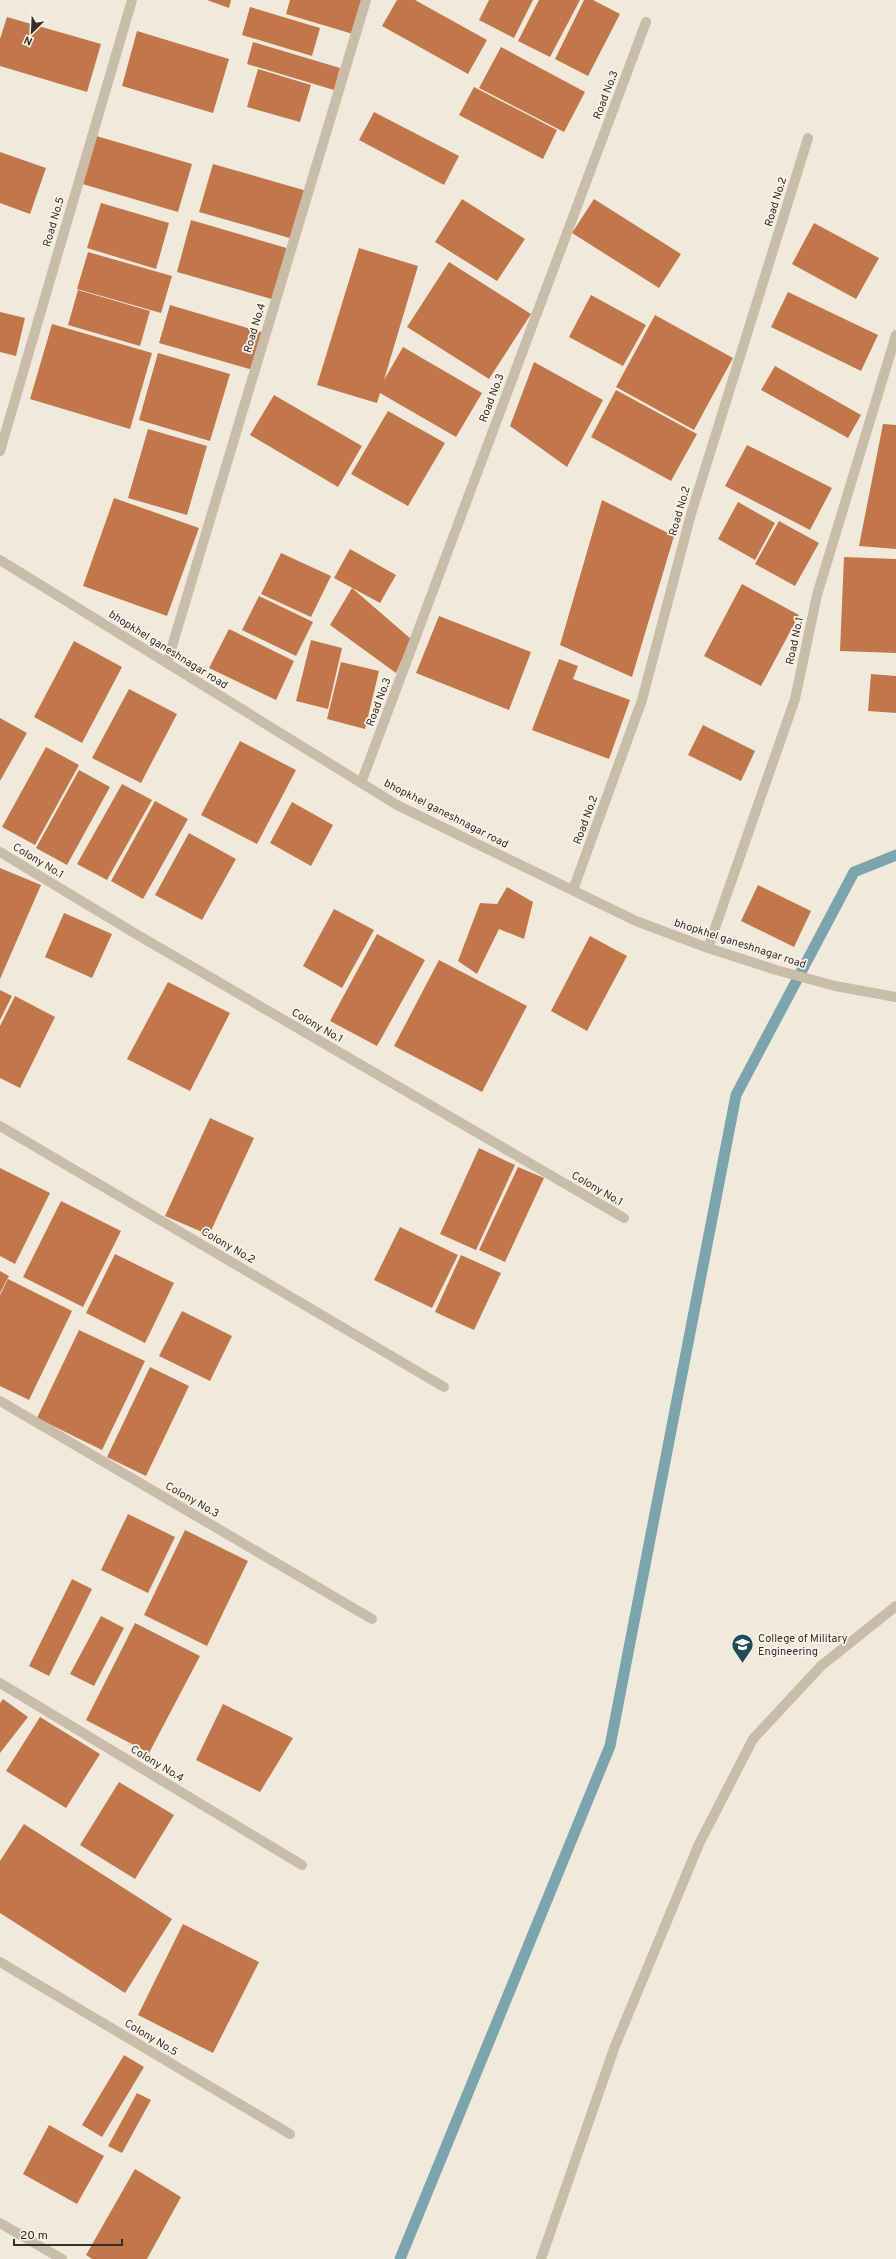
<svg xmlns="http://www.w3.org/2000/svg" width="896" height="2259" font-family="Overpass,sans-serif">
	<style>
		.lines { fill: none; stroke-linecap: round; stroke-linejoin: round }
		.stream { stroke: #7ca4ad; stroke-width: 11 }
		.building { fill: #c1774a }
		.minor { stroke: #c9bca8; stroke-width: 10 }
		.labels { text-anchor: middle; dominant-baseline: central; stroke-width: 3.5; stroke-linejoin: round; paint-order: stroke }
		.street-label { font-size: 11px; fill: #362e28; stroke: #f9f3e8 }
		.poi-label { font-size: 11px; fill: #362e28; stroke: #f9f3e8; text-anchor: start }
	</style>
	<rect width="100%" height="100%" fill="#f1eadc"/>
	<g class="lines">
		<path class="stream" d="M400,2259L610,1746L736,1095L854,872L896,855"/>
	</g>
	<path class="building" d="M207,0H231L229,8Z
		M290,0H363L353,34L286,14Z
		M397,0H415L487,40L468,74L382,26Z
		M489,0H533L514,38L479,20Z
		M539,0H580L550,57L518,41Z
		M584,0H593L620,14L588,76L555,59Z
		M250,7L320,28L312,56L242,35Z
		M7,17L101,44L87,92L0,66V39Z
		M137,31L229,59L213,113L122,86Z
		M253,42L340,68L334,90L247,64Z
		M501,47L585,92L564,132L479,88Z
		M258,69L311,85L300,122L247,107Z
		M474,87L557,130L543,159L459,115Z
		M374,112L459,156L444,185L359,140Z
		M93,135L192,164L178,212L79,183Z
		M0,152L46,168L30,214L0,203Z
		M213,164L307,191L293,239L199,212Z
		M462,199L525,239L497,281L435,242Z
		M594,199L681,254L659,288L572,233Z
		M101,203L169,223L156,269L87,248Z
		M191,220L290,249L275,300L177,272Z
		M814,223L879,258L856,299L792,264Z
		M359,248L418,266L384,380L403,347L482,393L456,437L380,393L377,403L317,385Z
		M88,252L172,276L161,313L77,289Z
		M449,262L531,314L489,379L407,327Z
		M78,290L150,311L140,346L68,325Z
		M788,292L878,335L861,371L771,327Z
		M591,295L646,325L623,366L569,337Z
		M170,305L264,333L253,370L159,343Z
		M0,312L25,318L16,356L0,352Z
		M655,315L733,358L694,430L616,387Z
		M52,324L152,353L130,429L30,399Z
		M158,353L230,374L210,441L139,420Z
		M534,362L603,400L567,467L510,426Z
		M775,366L861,415L848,438L761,390Z
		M616,390L697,434L671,481L591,437Z
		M274,395L362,446L338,487L250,435Z
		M388,411L445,443L408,506L351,474Z
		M883,424L896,425V549L859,546Z
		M148,429L207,446L187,515L128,498Z
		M747,445L832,488L810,530L725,486Z
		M114,498L199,528L167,616L83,586Z
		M602,500L674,536L632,677L560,645Z
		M738,502L775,523L755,560L718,539Z
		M779,521L819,543L795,586L755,564Z
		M350,549L396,575L380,603L334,578Z
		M281,553L331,576L311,617L261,594Z
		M844,557L896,559V653L840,651Z
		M742,584L799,615L761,686L704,656Z
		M352,588L411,639L396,673L330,625Z
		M259,596L313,622L296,656L242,630Z
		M439,616L531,652L509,710L416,673Z
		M229,629L294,661L276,700L209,668Z
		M311,640L342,648L328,709L296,701Z
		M74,641L122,667L82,743L34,717Z
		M559,659L578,666L573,679L630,700L609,759L532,730Z
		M341,662L379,671L365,729L327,719Z
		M871,674L896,676V713L868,711Z
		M129,689L177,714L141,783L92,758Z
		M0,718L27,733L0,781Z
		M703,725L755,751L741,781L688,755Z
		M240,741L296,770L257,844L201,815Z
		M46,747L79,765L35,845L2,827Z
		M79,770L110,787L67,865L36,848Z
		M122,784L152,800L107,880L77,864Z
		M155,801L188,819L143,899L111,881Z
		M292,802L333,825L311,866L270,843Z
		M189,833L236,859L202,920L155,895Z
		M0,868L41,885L0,979Z
		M758,885L811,911L794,947L741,921Z
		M507,887L533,902L524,939L499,929L477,974L458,961L480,903L497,904Z
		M334,909L374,930L342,988L303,966Z
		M64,913L112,934L92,978L45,957Z
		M377,934L425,960L377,1046L330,1021Z
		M590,936L627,956L587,1031L551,1011Z
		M439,960L527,1006L482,1092L394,1046Z
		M168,982L230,1013L190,1091L127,1059Z
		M0,990L12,996L0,1020Z
		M15,996L55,1017L20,1088L0,1078V1026Z
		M210,1118L254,1138L209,1235L165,1216Z
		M479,1148L515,1165L476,1250L440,1234Z
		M518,1167L544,1178L505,1262L479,1250Z
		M0,1168L50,1193L15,1264L0,1256Z
		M61,1201L121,1231L83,1307L23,1277Z
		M400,1227L458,1255L432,1308L374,1280Z
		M115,1254L174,1283L145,1343L86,1313Z
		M461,1255L501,1273L474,1330L435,1312Z
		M0,1271L9,1276L0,1293Z
		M8,1279L72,1311L29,1400L0,1386V1295Z
		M182,1311L232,1336L210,1381L159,1356Z
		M79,1330L145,1361L102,1450L37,1418Z
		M150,1367L189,1386L146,1476L107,1457Z
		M128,1514L175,1537L148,1593L101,1570Z
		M185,1530L248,1561L207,1646L144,1615Z
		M72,1579L92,1589L49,1676L29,1666Z
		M101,1616L124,1628L94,1686L70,1674Z
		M135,1623L200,1656L149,1753L86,1720Z
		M3,1699L28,1717L0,1753V1703Z
		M223,1704L293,1738L260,1792L196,1760Z
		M40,1717L100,1754L66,1808L6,1771Z
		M119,1782L174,1815L135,1879L80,1845Z
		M24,1824L172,1919L125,1993L0,1913V1861Z
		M183,1924L259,1962L213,2053L138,2015Z
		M124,2055L144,2067L102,2137L82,2125Z
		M137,2093L151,2100L122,2153L108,2146Z
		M49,2125L104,2156L77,2204L23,2174Z
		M135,2169L181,2197L147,2259H92L86,2255Z"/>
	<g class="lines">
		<path class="minor" d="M0,451L132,0
			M0,560L397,805L636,921L708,948L776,970L835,986L896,997
			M167,663L366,0
			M361,783L646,22
			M0,852L136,934L624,1218
			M573,890L642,700L691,514L808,138
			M708,948L795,699L817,595L896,335
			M0,1126L444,1387
			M0,1401L372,1619
			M0,1683L302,1865
			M0,1962L290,2134
			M0,2223L62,2259
			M541,2259L615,2046L699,1844L753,1739L821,1666L896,1606"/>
	</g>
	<defs>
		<symbol id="university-pin" viewBox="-11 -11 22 30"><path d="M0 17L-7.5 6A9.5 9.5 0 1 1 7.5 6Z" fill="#1f4a56" stroke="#f9f3e8"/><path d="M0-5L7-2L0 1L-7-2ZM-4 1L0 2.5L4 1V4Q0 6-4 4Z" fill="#fff"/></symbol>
	</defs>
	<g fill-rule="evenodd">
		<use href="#university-pin" x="730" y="1632" width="25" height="34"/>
	</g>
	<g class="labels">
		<g class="street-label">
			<text transform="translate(606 95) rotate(-69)">Road No.3</text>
			<text transform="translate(776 202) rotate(-73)">Road No.2</text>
			<text transform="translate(54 222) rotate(-74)">Road No.5</text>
			<text transform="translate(255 328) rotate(-73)">Road No.4</text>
			<text transform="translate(492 398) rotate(-69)">Road No.3</text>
			<text transform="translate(680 511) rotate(-74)">Road No.2</text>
			<text transform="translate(795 641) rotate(-78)">Road No.1</text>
			<text transform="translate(168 650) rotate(32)">bhopkhel ganeshnagar road</text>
			<text transform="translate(379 702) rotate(-69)">Road No.3</text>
			<text transform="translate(446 814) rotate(27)">bhopkhel ganeshnagar road</text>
			<text transform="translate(586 820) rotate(-70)">Road No.2</text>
			<text transform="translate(38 861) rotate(31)">Colony No.1</text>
			<text transform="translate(740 944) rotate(18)">bhopkhel ganeshnagar road</text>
			<text transform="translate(317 1026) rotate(30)">Colony No.1</text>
			<text transform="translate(597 1189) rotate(30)">Colony No.1</text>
			<text transform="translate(228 1246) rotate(30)">Colony No.2</text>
			<text transform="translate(192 1500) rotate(30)">Colony No.3</text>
			<text transform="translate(157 1764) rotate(31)">Colony No.4</text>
			<text transform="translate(151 2038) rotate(31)">Colony No.5</text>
		</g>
		<g class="poi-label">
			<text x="758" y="1639">College of Military<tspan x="758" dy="13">Engineering</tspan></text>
		</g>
	</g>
	<g transform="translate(32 32) rotate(204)" stroke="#f9f3e8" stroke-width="3" paint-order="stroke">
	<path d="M0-3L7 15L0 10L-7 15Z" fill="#362e28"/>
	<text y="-6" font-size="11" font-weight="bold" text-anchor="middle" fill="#362e28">N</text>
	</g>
	<path d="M14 2239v6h108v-6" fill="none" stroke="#362e28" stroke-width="2"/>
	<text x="20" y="2239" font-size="12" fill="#362e28" stroke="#f9f3e8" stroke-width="3" paint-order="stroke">20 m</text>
</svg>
